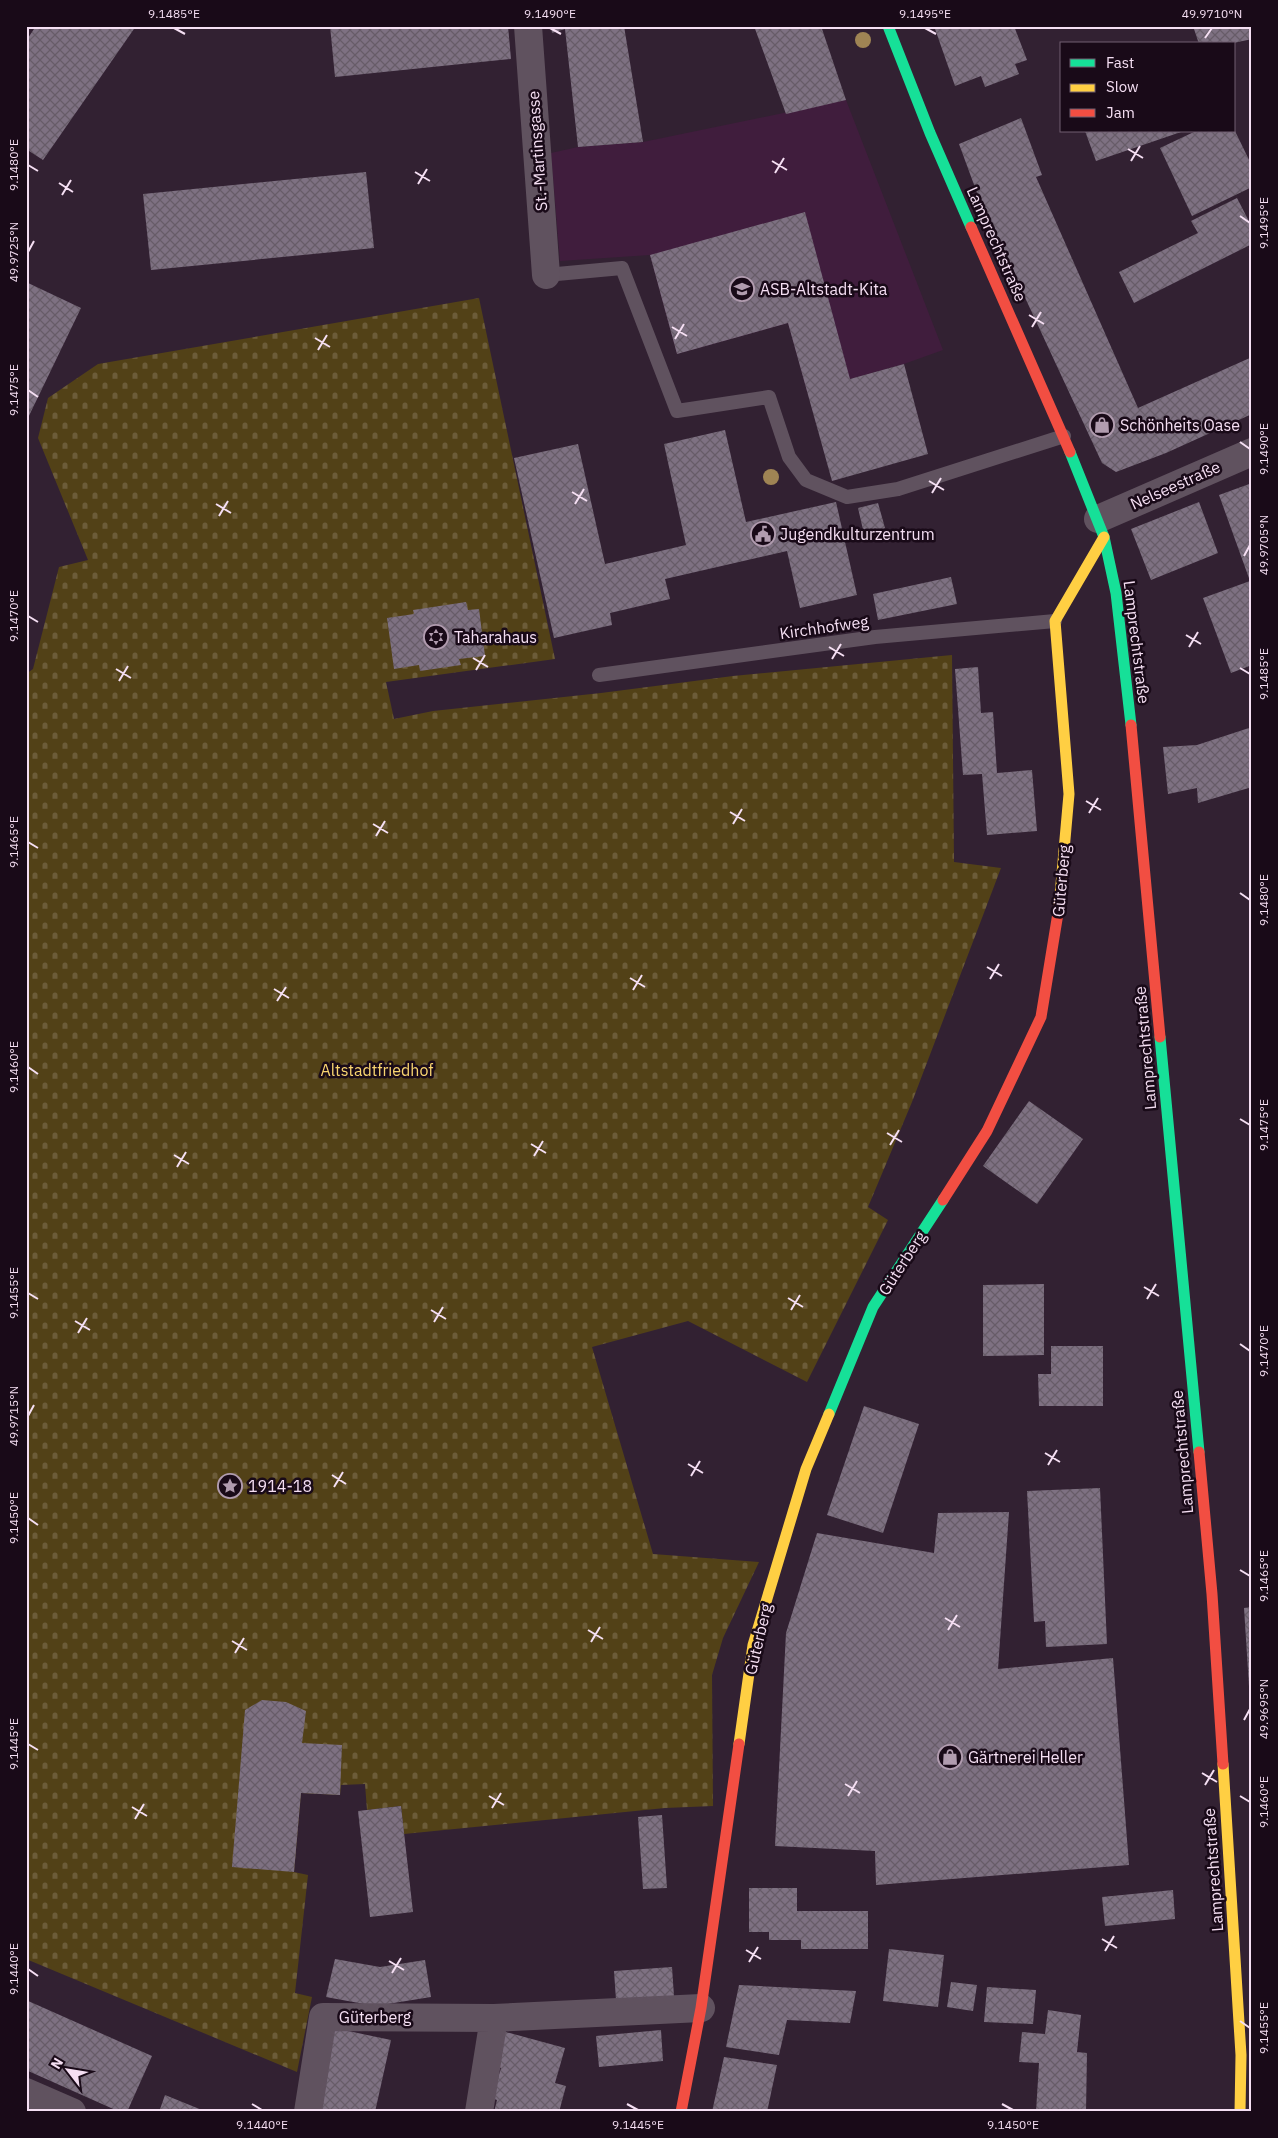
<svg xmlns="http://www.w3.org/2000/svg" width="1278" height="2138" font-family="'IBM Plex Sans',sans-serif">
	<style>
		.built { fill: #401d3d }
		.cemetery { fill: url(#cemetery-stones) }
		.building { fill: url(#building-cross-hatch) }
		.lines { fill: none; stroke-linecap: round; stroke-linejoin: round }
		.lane { stroke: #60525f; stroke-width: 14 }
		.street { stroke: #60525f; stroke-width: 28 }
		.fast { stroke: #16e098; stroke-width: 11 }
		.slow { stroke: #ffcf43; stroke-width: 11 }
		.jam { stroke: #f24e42; stroke-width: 11 }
		.tree { fill: #9f8454 }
		.ticks { fill: none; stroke: #f5dff3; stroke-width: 2 }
		.labels { text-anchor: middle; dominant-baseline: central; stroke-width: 5; stroke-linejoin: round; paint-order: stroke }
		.street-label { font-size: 16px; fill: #f5dff3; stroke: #190a18 }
		.poi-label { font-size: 16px; fill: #f5dff3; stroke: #190a18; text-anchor: start }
		.park-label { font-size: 16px; fill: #f9d570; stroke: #190a18 }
		.neatline { fill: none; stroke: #f5dff3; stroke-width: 2 }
		.ticks-label { font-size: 12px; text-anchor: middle; fill: #f5dff3 }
	</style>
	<defs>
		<pattern id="cemetery-stones" width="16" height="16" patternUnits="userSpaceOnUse" patternTransform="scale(1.25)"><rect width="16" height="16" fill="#524117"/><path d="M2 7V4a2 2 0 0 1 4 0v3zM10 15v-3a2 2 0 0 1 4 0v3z" fill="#6c5c39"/></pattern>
		<pattern id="building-cross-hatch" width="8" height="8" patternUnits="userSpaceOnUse" patternTransform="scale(1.25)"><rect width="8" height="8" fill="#7e7182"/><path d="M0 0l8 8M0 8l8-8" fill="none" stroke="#675c68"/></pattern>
	</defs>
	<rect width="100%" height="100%" fill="#322132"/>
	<path class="built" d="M846,100L943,350L904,364L807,391L788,323L677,354L650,255L560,261L551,153L578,147L643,142Z"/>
	<path class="cemetery" d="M479,298L555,659L386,682L394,719L433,711L601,693L733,676L952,655L954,862L1001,868L912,1102L868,1207L888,1220L807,1382L688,1321L592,1347L653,1554L759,1562L723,1638L712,1675L713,1806L665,1808L404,1834L401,1806L367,1810L365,1784L341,1785L340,1795L301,1793L294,1872L308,1875L295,1993L312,1997L297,2072L26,1959V674L33,669L59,567L88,560L38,438L48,398L98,364Z"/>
	<path class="building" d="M36,26H136L43,160L26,149V41Z
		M330,26H508L511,59L335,77Z
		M551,26H624L643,142L578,147L565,29L552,33Z
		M754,26H821L846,100L786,114Z
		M934,26H1014L1027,60L1015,64L1019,74L985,87L981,76L955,86Z
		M1193,26H1252V39L1229,44H1199Z
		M1021,118L1042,175L1036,177L1138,408L1252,357V414L1166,453L1116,472L1102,463L980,201L959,144Z
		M1085,131H1181V132L1096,161Z
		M1196,131H1235L1252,166V187L1192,216L1160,148Z
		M366,172L374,248L151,270L143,194Z
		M1237,198L1252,227V244L1134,303L1119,272L1198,233L1191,221Z
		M805,212L850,379L904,364L928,454L832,481L788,323L677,354L650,255Z
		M26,282L81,308L26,422Z
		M725,430L746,522L836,502L857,595L800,608L787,551L665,579L670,599L610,613L612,625L554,638L514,458L578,444L605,564L686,545L664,444Z
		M1252,483V665L1231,673L1203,598L1250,581L1219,495Z
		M1199,502L1218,553L1151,580L1131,529Z
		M878,503L885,528L864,534L858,508Z
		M951,577L957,604L878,620L873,594Z
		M466,602L468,610L479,609L485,656L459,659L461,665L420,671L419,665L394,669L387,618L414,614L413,610Z
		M978,667L981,713L993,712L997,773L1032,770L1037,831L987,835L982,774L963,775L955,669Z
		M1252,727V787L1198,803L1197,788L1168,794L1163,747L1197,745Z
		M1029,1101L1083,1139L1037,1204L983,1166Z
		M1044,1284V1355L983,1356V1285Z
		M1051,1346H1103V1406H1039L1038,1374H1051Z
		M864,1406L919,1424L883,1533L827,1515Z
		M1100,1488L1107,1644L1046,1647L1045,1621L1034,1622L1027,1491Z
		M1009,1512L998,1669L1113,1658L1129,1865L876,1885L875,1851L775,1846L786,1633L817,1533L934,1553L938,1513Z
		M1252,1607V1702H1250L1244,1608Z
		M262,1700L286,1702L306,1711L302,1743L342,1745L340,1795L301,1793L294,1872L232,1867L245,1710Z
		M401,1806L413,1912L370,1917L358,1811Z
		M662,1815L667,1888L643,1889L638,1817Z
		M749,1888H797V1911H868V1949H801V1940H769V1932H749Z
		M1173,1890L1175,1919L1105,1926L1102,1897Z
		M889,1949L944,1955L938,2007L883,2001Z
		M335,1959L380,1967L425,1960L431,1997L375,2006L326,1997Z
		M672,1967L674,1996L616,2000L614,1971Z
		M951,1982L977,1985L973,2011L947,2007Z
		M739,1985L856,1991L850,2023L787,2020L779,2055L726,2047Z
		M987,1987L1036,1990L1033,2024L984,2022Z
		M26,2000L152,2056L127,2112H120L26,2070Z
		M1048,2010L1081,2015L1077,2052L1087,2053L1086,2112H1036L1039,2063L1019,2062L1022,2032L1045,2034Z
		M334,2028L391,2040L375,2112H316Z
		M661,2030L663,2061L599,2067L596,2036Z
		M502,2031L565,2048L555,2083L566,2086L559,2112H494L497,2100L492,2098L501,2068L492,2065Z
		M724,2057L777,2065L767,2112H712Z
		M165,2095L207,2112H159Z"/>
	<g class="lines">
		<path class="lane" d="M546,275L622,268L677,411L769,397L789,457L806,480L847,497L898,489L1064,436
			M599,675L875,637L1055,621"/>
		<path class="street" d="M528,26L546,275
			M1098,519L1252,452
			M26,2092L72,2112
			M308,2112L323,2017L494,2018L701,2008
			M479,2112L494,2018"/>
		<path class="fast" d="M888,26L930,133L971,227
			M1070,452L1104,537L1116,593L1131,725
			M1160,1037L1199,1452
			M829,1414L873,1307L943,1200"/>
		<path class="slow" d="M1059,907L1069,794L1055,621L1104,537
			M739,1744L753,1645L806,1469L829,1414
			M1223,1764L1241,2055L1240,2112"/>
		<path class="jam" d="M971,227L1070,452
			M1131,725L1160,1037
			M943,1200L987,1131L1041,1017L1059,907
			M1199,1452L1212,1594L1223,1764
			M681,2112L701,2008L739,1744"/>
	</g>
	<g class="tree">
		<circle cx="863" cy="40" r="8"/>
		<circle cx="771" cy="477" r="8"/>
	</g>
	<path class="ticks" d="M174,28L185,34M550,28L561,34M925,28L936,34M1205,38L1212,28M1128,149L1143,158M772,161L787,170M1131,161L1140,146M28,165L38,171M415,172L430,181M775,173L784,158M59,183L73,192M418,184L427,169M62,195L71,180M1240,216L1250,223M28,252L34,241M1029,315L1044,324M672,327L687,336M1032,327L1041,312M315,338L330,347M675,339L684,324M318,350L327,335M28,390L38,397M1240,442L1250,449M929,481L944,490M572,492L587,501M932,493L941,478M216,504L231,513M575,504L584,489M219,516L228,501M1244,556L1250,545M28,616L38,622M1186,635L1201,644M829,647L844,656M1189,647L1198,632M473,658L488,667M832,659L841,644M1240,668L1250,674M116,669L131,678M476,670L485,655M119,681L128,666M1086,801L1101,810M730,812L745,821M1089,813L1098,798M373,824L388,833M733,824L742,809M376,836L385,821M28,842L38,848M1240,893L1250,900M987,967L1002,976M630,978L645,987M990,979L999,964M274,989L289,998M633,990L642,975M277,1001L286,987M28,1067L38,1074M1240,1119L1250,1125M887,1133L902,1142M531,1144L546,1153M890,1145L899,1130M174,1155L189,1164M534,1156L543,1141M177,1167L186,1152M1144,1287L1159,1296M28,1293L38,1299M788,1298L803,1307M1147,1299L1156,1284M431,1310L446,1319M791,1310L800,1295M75,1321L90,1330M434,1322L443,1307M78,1333L87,1318M1240,1344L1250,1351M28,1416L34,1405M1045,1453L1060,1462M688,1464L703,1473M1048,1465L1057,1450M332,1475L346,1484M691,1476L700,1461M334,1487L343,1472M28,1518L38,1525M1240,1570L1250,1576M945,1618L960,1627M588,1630L603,1639M948,1630L957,1615M232,1641L247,1650M591,1642L600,1627M235,1653L244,1638M1244,1720L1250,1709M28,1744L38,1750M1202,1773L1217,1782M845,1784L860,1793M1205,1785L1214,1770M489,1796L504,1805M848,1796L857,1781M1240,1796L1250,1802M132,1807L147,1816M492,1808L501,1793M135,1819L144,1804M1102,1939L1117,1948M746,1950L761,1959M1105,1951L1114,1936M389,1961L404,1970M749,1962L758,1947M28,1969L38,1976M392,1973L401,1958M1240,2021L1250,2028M252,2104L262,2110M627,2104L638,2110M1002,2104L1013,2110"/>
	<defs>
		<symbol id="school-ring" viewBox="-11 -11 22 22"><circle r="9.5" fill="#190a18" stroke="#b19caf" stroke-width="1.5"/><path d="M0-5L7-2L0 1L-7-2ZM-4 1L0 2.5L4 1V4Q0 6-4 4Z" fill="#b19caf"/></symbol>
		<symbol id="shop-ring" viewBox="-11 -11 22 22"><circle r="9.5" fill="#190a18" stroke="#b19caf" stroke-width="1.5"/><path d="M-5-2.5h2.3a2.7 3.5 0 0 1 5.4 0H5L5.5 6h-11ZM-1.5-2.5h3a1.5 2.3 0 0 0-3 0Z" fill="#b19caf"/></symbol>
		<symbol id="civic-ring" viewBox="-11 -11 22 22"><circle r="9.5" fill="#190a18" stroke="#b19caf" stroke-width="1.5"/><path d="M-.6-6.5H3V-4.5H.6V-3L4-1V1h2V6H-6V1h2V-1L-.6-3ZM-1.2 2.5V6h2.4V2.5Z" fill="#b19caf"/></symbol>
		<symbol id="synagogue-ring" viewBox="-11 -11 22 22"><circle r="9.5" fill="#190a18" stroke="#b19caf" stroke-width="1.5"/><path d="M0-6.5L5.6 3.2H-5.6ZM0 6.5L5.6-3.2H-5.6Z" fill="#b19caf"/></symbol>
		<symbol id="sight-ring" viewBox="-11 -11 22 22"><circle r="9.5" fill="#190a18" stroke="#b19caf" stroke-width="1.5"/><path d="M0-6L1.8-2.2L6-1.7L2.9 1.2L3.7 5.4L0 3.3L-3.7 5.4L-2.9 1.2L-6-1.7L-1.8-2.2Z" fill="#b19caf"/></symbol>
	</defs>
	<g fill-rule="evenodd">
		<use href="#school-ring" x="728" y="275" width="28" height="28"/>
		<use href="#shop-ring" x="1088" y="411" width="28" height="28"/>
		<use href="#civic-ring" x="749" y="520" width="28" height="28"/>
		<use href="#synagogue-ring" x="422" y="623" width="28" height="28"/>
		<use href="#sight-ring" x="216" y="1472" width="28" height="28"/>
		<use href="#shop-ring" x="936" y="1743" width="28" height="28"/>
	</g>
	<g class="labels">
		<g class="street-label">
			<text transform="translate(537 151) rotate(-94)">St.-Martinsgasse</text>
			<text transform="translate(997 244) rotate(66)">Lamprechtstraße</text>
			<text transform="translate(1175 485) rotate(-24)">Nelseestraße</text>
			<text transform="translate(824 627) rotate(-8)">Kirchhofweg</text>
			<text transform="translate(1137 642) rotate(83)">Lamprechtstraße</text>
			<text transform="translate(1061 881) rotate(-85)">Güterberg</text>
			<text transform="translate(1145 1048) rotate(-95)">Lamprechtstraße</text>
			<text transform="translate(902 1263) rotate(-57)">Güterberg</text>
			<text transform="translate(1182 1452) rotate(-95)">Lamprechtstraße</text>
			<text transform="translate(758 1639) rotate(-77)">Güterberg</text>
			<text transform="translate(1213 1870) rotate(-94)">Lamprechtstraße</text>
			<text x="375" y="2017">Güterberg</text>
		</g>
		<g class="poi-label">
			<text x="760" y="289">ASB-Altstadt-Kita</text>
			<text x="1120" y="425">Schönheits Oase</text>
			<text x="780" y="534">Jugendkulturzentrum</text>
			<text x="454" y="637">Taharahaus</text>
			<text x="248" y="1486">1914-18</text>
			<text x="968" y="1757">Gärtnerei Heller</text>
		</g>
		<g class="park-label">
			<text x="377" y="1070">Altstadtfriedhof</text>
		</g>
	</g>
	<rect width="1278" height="2138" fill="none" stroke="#190a18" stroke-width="55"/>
	<rect x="1060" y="42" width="175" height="90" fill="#190a18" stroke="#715f70"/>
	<rect x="1070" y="59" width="25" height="8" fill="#16e098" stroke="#715f70"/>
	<text x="1106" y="68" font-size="15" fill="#f5dff3">Fast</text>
	<rect x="1070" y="84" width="25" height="8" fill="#ffcf43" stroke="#715f70"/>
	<text x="1106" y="92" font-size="15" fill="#f5dff3">Slow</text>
	<rect x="1070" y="109" width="25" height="8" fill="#f24e42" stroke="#715f70"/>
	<text x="1106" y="118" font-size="15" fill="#f5dff3">Jam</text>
	<g transform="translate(68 2070) rotate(301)" stroke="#190a18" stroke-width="4" paint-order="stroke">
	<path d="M0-4L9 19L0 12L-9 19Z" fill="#f5dff3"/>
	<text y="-8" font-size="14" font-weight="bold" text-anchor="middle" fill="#f5dff3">N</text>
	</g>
	<rect x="28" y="28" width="1222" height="2082" class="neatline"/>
	<g class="ticks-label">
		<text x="174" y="18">9.1485°E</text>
		<text x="550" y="18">9.1490°E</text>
		<text x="925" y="18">9.1495°E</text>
		<text x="1212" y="18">49.9710°N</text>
		<text transform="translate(14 165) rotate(-90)" y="4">9.1480°E</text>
		<text transform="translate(1264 223) rotate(-90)" y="4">9.1495°E</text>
		<text transform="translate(14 252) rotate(-90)" y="4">49.9725°N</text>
		<text transform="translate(14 390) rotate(-90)" y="4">9.1475°E</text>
		<text transform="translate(1264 449) rotate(-90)" y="4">9.1490°E</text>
		<text transform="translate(1264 545) rotate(-90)" y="4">49.9705°N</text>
		<text transform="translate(14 616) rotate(-90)" y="4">9.1470°E</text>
		<text transform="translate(1264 674) rotate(-90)" y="4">9.1485°E</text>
		<text transform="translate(14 842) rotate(-90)" y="4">9.1465°E</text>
		<text transform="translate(1264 900) rotate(-90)" y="4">9.1480°E</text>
		<text transform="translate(14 1067) rotate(-90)" y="4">9.1460°E</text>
		<text transform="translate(1264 1125) rotate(-90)" y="4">9.1475°E</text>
		<text transform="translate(14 1293) rotate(-90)" y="4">9.1455°E</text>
		<text transform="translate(1264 1351) rotate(-90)" y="4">9.1470°E</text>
		<text transform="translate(14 1416) rotate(-90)" y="4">49.9715°N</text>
		<text transform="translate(14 1518) rotate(-90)" y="4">9.1450°E</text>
		<text transform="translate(1264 1576) rotate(-90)" y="4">9.1465°E</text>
		<text transform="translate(1264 1709) rotate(-90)" y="4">49.9695°N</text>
		<text transform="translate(14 1744) rotate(-90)" y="4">9.1445°E</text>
		<text transform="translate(1264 1802) rotate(-90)" y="4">9.1460°E</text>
		<text transform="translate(14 1969) rotate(-90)" y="4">9.1440°E</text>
		<text transform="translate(1264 2028) rotate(-90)" y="4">9.1455°E</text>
		<text x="262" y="2129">9.1440°E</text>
		<text x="638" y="2129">9.1445°E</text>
		<text x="1013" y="2129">9.1450°E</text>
	</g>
</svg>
